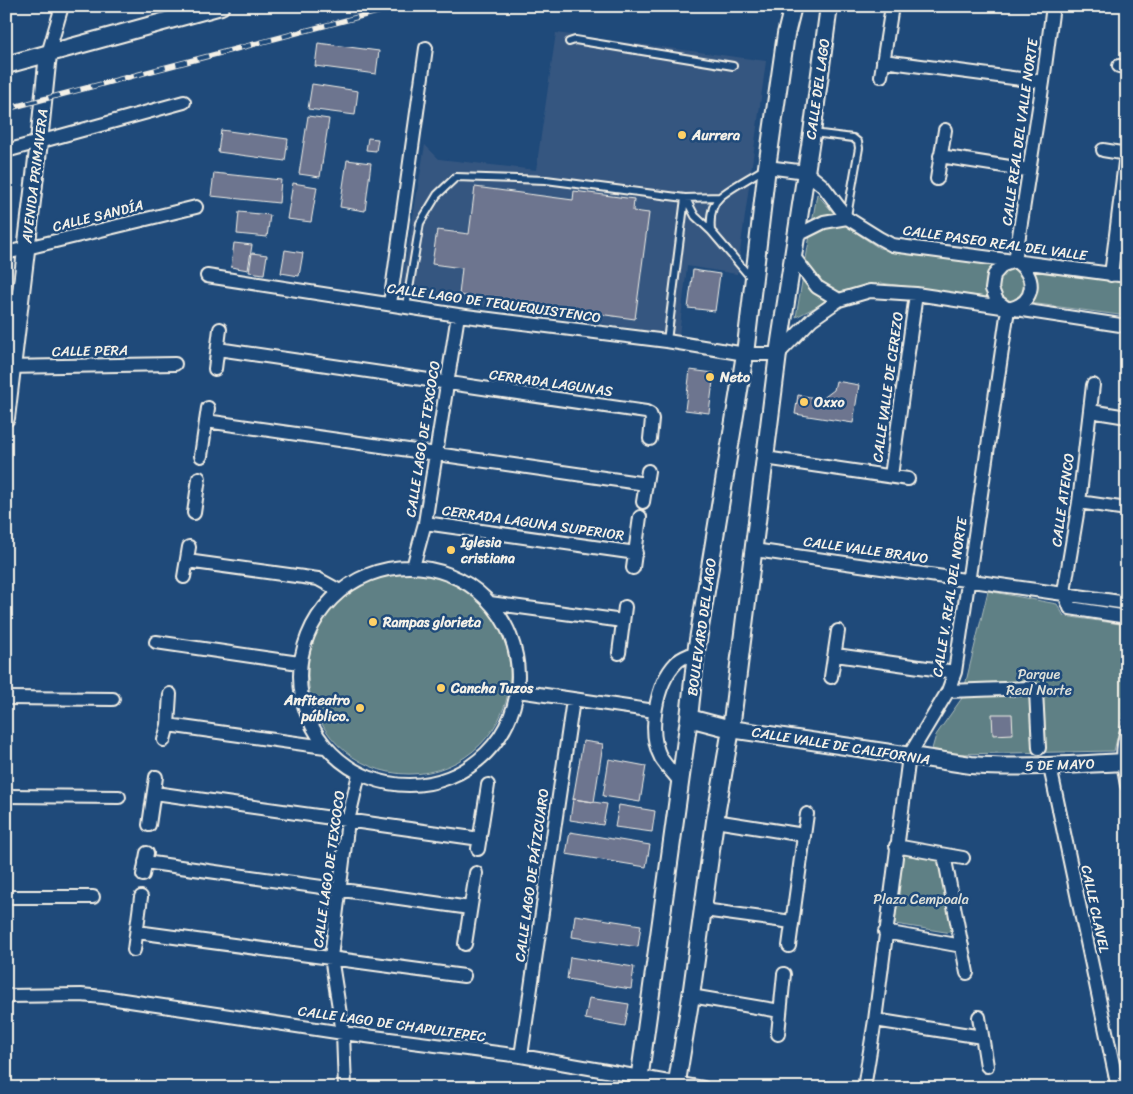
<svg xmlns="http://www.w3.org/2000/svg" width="1133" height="1094" font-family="Sriracha,sans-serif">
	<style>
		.built { fill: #365780 }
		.green { fill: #5e8085; stroke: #a9b8b6 }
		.building { fill: #6d758f; stroke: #f4f1e8 }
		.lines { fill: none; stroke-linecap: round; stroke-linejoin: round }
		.service-casing { stroke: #f4f1e8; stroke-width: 10 }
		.minor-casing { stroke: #f4f1e8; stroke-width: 16 }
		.tertiary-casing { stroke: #f4f1e8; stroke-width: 20 }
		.service { stroke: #1f4a7a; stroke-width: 6 }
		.minor { stroke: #1f4a7a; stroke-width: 12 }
		.tertiary { stroke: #1f4a7a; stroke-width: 16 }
		.rail-casing { stroke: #f4f1e8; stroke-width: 5.5 }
		.rail { stroke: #1f4a7a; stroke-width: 4; stroke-dasharray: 11; stroke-linecap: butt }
		.poi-dot { fill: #ffd166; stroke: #1f4a7a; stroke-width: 2 }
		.labels { text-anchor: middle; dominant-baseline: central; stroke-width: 5; stroke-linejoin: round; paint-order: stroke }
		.street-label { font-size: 14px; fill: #f4f1e8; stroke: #1f4a7a }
		.poi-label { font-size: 14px; font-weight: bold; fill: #f4f1e8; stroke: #1f4a7a; text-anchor: start }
		.park-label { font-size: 14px; fill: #dee0d9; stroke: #1f4a7a }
	</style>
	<rect width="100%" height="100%" fill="#1f4a7a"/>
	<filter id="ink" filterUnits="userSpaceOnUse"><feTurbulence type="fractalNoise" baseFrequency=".02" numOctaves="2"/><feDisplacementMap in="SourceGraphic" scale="10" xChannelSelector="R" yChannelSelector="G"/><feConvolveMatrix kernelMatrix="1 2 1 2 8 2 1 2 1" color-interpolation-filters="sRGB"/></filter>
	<g filter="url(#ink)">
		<path class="built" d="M556,33L766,61L737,274L687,266L679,335L400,295L425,145L439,159L536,170Z"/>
		<path class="green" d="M817,194L843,224L879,248L1127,283V316L881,283L849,290L796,317Z
			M308 673a101 101 0 1 1 202 0a101 101 0 1 1-202 0Z
			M988,591L1057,604L1064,616L1127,625V697L1114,751L955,754L932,749L936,735L962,698Z
			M898,850L942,858L958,934L889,923Z"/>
		<path class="building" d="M318,43L379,51L376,74L315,66Z
			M312,84L358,91L355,115L308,109Z
			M308,116L329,119L320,177L299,174Z
			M221,130L288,139L285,161L218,152Z
			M368,138L378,139L376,151L366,150Z
			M347,160L371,163L365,211L340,207Z
			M214,173L281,180L279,203L211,196Z
			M293,183L317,187L311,222L287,219Z
			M475,187L573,200L574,191L634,199L633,211L649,213L635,319L459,295L462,268L432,264L437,230L469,234Z
			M239,212L270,215L267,237L237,234Z
			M234,243L252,245L248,270L231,267Z
			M285,250L303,253L299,276L281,273Z
			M252,253L267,255L264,274L249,272Z
			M693,270L720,274L715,311L688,308Z
			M690,370L714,373L709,413L685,410Z
			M836,381L859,385L853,423L795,414L798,395L822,399L834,390Z
			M992,714H1012L1013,734L993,735Z
			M583,741L603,744L594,802L573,799Z
			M609,759L646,766L640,802L603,796Z
			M573,799L607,804L603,825L570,820Z
			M619,805L655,811L652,832L615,827Z
			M570,832L650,845L646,867L566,854Z
			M575,915L641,925L638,947L572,937Z
			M570,957L634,967L631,989L567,979Z
			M589,998L629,1004L625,1026L585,1019Z"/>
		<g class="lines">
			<defs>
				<path id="service" d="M569,42L575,40L733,66
					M813,133L853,138L858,142L859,148L847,216
					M686,199L695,216L711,231
					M751,278L711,231C710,220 711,205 720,197C730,188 751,177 764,169
					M406,307L420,223L437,195L456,177L546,180L685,198L719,197
					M667,341L685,198"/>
				<path id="minor" d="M48,54L62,6
					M883,61L1043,82
					M1119,66L1127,67
					M881,76L892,6
					M1103,150L1127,154
					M6,151L184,102
					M940,156L1029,170
					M767,167L806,172L823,186L847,218L879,238L892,245L1127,276
					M937,179L945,130
					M796,236L824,222L847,218
					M6,253L196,207
					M793,256L817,287L839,300
					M1015,261L1043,82L1053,6
					M1015,261C1038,276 1036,303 1008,309L997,301L992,289L994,275L1003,265Z
					M1111,275L1126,154
					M207,276L458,315L667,341L745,354H778L812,319L839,300L870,291L916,294L1127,326
					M390,304L426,48
					M218,349L646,412L650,414L652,419L650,439
					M6,367L175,364
					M215,369L220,329
					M1090,411L1127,417
					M206,421L646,484
					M201,456L208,408
					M765,458L908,479
					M891,476L916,294
					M643,502L648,471
					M1079,502L1127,509
					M194,513L199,478
					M425,523L636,553
					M754,550L1127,603
					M187,561L318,579L340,591
					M300 676a109 109 0 1 1 218 0a109 109 0 1 1-218 0Z
					M413,567L425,523L458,315
					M633,568L640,517
					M184,577L189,547
					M1064,592L1079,502L1093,385
					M1064,592L1070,608L1127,617
					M490,603L623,621
					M156,642L299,663
					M619,653L625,607
					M836,655L955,672
					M831,677L838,631
					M518,691L655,711
					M948,691L1031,688L1036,691L1039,748
					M6,698L113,699
					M168,725L325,747
					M1127,731C1121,750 1123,766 1127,785
					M164,740L168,725L170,694
					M1050,767L1118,1088
					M680,782C674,774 666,766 661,758C647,732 656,684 676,663C680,658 690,655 696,652
					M155,793L480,839
					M6,796L119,797
					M715,821L804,835
					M149,825L156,777
					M896,846L963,858
					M478,849L488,785
					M944,855L967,973
					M145,862L470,908
					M143,875L147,853
					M6,897H93
					M704,910L792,922
					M137,932L464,976
					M885,932L962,946
					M465,944L476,873
					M789,946L807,814
					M134,950L141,897
					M6,996L81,995L103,997L343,1033L521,1056L703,1088
					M691,996L780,1011
					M979,1017L987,1066
					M875,1020L982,1037
					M778,1034L784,974
					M521,1056L573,700
					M345,1088L343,1033L331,957L348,821L359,774
					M864,1088L875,1020L909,756L948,691L955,672L1008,309"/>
				<path id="tertiary" d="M6,65L221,6
					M6,418L39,142L48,54
					M689,718L731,729L971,765C1023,769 1075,764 1127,762
					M638,1088L689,718L696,652L745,354L767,167L786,34L793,6
					M676,1088L691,996L715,821L731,729L778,354L812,133L829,6"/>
			</defs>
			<use href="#service" class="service-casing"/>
			<use href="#minor" class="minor-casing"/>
			<use href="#tertiary" class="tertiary-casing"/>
			<use href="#service" class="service"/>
			<use href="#minor" class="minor"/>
			<use href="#tertiary" class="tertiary"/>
			<defs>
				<path id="rail" d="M6,109L400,6"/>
			</defs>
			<use href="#rail" class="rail-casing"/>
			<use href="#rail" class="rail"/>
		</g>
	</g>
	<g class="poi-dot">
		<circle cx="682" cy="135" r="5"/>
		<circle cx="710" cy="377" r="5"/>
		<circle cx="804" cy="402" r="5"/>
		<circle cx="451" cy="550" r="5"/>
		<circle cx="373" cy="622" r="5"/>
		<circle cx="441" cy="688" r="5"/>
		<circle cx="360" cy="708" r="5"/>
	</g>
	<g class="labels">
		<g class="street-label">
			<text transform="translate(818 89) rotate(-82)">CALLE DEL LAGO</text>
			<text transform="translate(1020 132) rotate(-82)">CALLE REAL DEL VALLE NORTE</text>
			<text transform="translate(35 176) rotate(-83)">AVENIDA PRIMAVERA</text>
			<text transform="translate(98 216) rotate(-14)">CALLE SANDÍA</text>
			<text transform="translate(995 243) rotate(8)">CALLE PASEO REAL DEL VALLE</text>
			<text transform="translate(494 303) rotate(8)">CALLE LAGO DE TEQUEQUISTENCO</text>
			<text transform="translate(90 351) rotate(-1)">CALLE PERA</text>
			<text transform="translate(551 383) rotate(8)">CERRADA LAGUNAS</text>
			<text transform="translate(888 387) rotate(-82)">CALLE VALLE DE CEREZO</text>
			<text transform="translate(423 439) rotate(-81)">CALLE LAGO DE TEXCOCO</text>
			<text transform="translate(1063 500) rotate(-82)">CALLE ATENCO</text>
			<text transform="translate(533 523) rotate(8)">CERRADA LAGUNA SUPERIOR</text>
			<text transform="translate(866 550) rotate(8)">CALLE VALLE BRAVO</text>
			<text transform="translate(950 597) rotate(-81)">CALLE V. REAL DEL NORTE</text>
			<text transform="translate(702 627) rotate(-82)">BOULEVARD DEL LAGO</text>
			<text transform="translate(841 746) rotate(9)">CALLE VALLE DE CALIFORNIA</text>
			<text transform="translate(1060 765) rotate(-2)">5 DE MAYO</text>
			<text transform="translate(329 869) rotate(-82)">CALLE LAGO DE TEXCOCO</text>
			<text transform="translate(532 875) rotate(-82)">CALLE LAGO DE PÁTZCUARO</text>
			<text transform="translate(1095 909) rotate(78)">CALLE CLAVEL</text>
			<text transform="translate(392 1024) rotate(8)">CALLE LAGO DE CHAPULTEPEC</text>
		</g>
		<g class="poi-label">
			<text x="692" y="135">Aurrera</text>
			<text x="720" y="377">Neto</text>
			<text x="814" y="402">Oxxo</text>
			<text x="461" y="542">Iglesia<tspan x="461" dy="16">cristiana</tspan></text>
			<text x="383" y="622">Rampas glorieta</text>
			<text x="451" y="688">Cancha Tuzos</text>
			<text x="350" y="700" text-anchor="end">Anfiteatro<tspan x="350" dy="16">público.</tspan></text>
		</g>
		<g class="park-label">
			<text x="1039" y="674">Parque<tspan x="1039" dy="16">Real Norte</tspan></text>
			<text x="921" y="899">Plaza Cempoala</text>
		</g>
	</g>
	<rect width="1133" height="1094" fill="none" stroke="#1f4a7a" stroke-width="25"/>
	<rect x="12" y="12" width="1108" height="1069" fill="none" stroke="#f4f1e8" stroke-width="2" filter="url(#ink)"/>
</svg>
